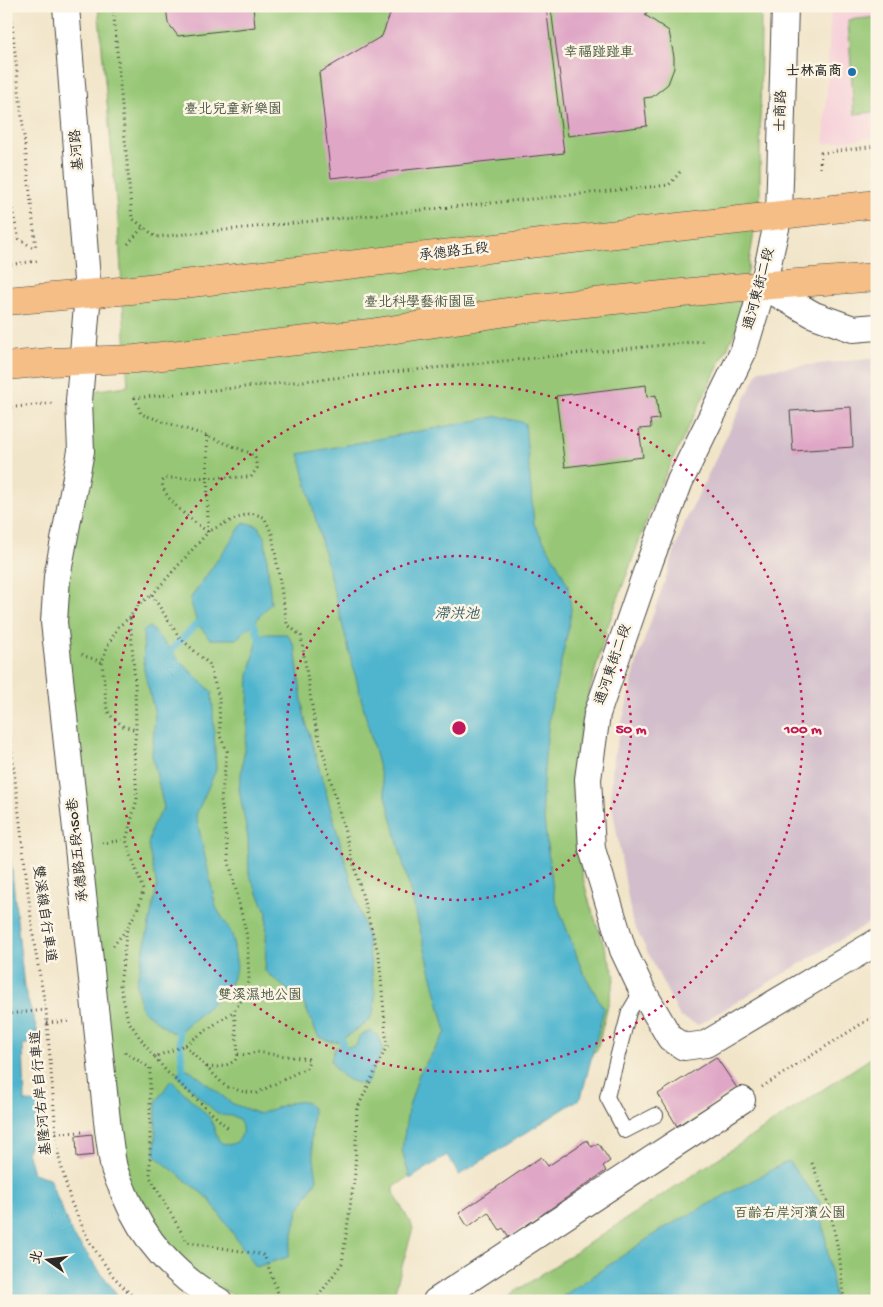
<svg xmlns="http://www.w3.org/2000/svg" width="883" height="1307" font-family="'Gochi Hand','LXGW WenKai TC',sans-serif">
	<style>
		.built { fill: #f6cfd9 }
		.industrial { fill: #d1bdcb }
		.green { fill: #97c776; stroke: #617950 }
		.water { fill: #4fb5ce; stroke: #3d707c }
		.lines { fill: none; stroke-linecap: round; stroke-linejoin: round }
		.stream { stroke: #4fb5ce; stroke-width: 7 }
		.building { fill: #dfa6c6 }
		.lane-casing { stroke: #494743; stroke-width: 16 }
		.street-casing { stroke: #494743; stroke-width: 28 }
		.primary-casing { stroke: #494743; stroke-width: 29 }
		.path { stroke: #494743; stroke-width: 3; stroke-dasharray: 1 4; stroke-linecap: butt }
		.lane { stroke: #fff; stroke-width: 14 }
		.street { stroke: #fff; stroke-width: 26 }
		.primary { stroke: #f5be86; stroke-width: 28 }
		.ring { fill: none; stroke: #c2185b; stroke-width: 2.5; stroke-dasharray: 2.5 5 }
		.poi-dot { fill: #1f6fb2; stroke: #fcf5e5; stroke-width: 2 }
		.labels { text-anchor: middle; dominant-baseline: central; stroke-width: 5; stroke-linejoin: round; paint-order: stroke }
		.park-label { font-size: 14px; fill: #4b5a42; stroke: #fcf5e5 }
		.poi-label { font-size: 14px; font-weight: bold; fill: #2b2b2b; stroke: #fcf5e5; text-anchor: end }
		.street-label { font-size: 14px; fill: #2b2b2b; stroke: #fcf5e5 }
		.water-label { font-size: 15px; font-style: italic; fill: #385b64; stroke: #fcf5e5 }
		.centre { fill: #c2185b; stroke: #fcf5e5; stroke-width: 2.5 }
		.ring-label { font-size: 15px; text-anchor: middle; font-weight: bold; fill: #c2185b; stroke: #fcf5e5; stroke-width: 5; stroke-linejoin: round; paint-order: stroke }
	</style>
	<rect width="100%" height="100%" fill="#fcf5e5"/>
	<filter id="ink" filterUnits="userSpaceOnUse"><feTurbulence type="fractalNoise" baseFrequency=".02" numOctaves="2"/><feDisplacementMap in="SourceGraphic" scale="10" xChannelSelector="R" yChannelSelector="G"/><feConvolveMatrix kernelMatrix="1 2 1 2 8 2 1 2 1" color-interpolation-filters="sRGB"/></filter>
	<filter id="wash" filterUnits="userSpaceOnUse"><feTurbulence type="fractalNoise" baseFrequency=".0096" numOctaves="4" result="noise"/><feDisplacementMap in="SourceGraphic" scale="20" xChannelSelector="R" yChannelSelector="G"/><feGaussianBlur stdDeviation="1.12" result="paint"/><feColorMatrix in="noise" values="0 0 0 0 0 0 0 0 0 0 0 0 0 0 0 0 0 1.4 0 .05"/><feComposite in="paint" operator="in"/></filter>
	<g filter="url(#wash)">
		<rect width="100%" height="100%" fill="#f1e5c9"/>
		<path class="built" d="M831,6H877V137L824,144Z"/>
		<path class="industrial" d="M877,358V918L698,1025L680,1017L632,921L611,799L613,759L638,658L685,522L759,370Z"/>
		<path class="green" d="M98,6H761L760,196L739,324L658,490L606,631L583,715L572,781L577,854L590,905L615,976L597,1050L394,1187V1193L413,1228L392,1301H246L201,1280L143,1220L116,1156L61,628L90,391L128,386L118,221Z
			M877,17V112L854,114L848,20Z
			M877,1054V1301H501Z"/>
		<path class="water" d="M499,416L525,423L534,524L558,565L568,586L571,609L569,626L550,712L545,756L542,802L547,845L554,896L583,972L604,1009L581,1098L459,1175L447,1155L410,1179L402,1150L408,1110L419,1074L446,1032L299,454Z
			M244,522L258,526L265,537L271,603L254,623L236,639H210L197,623L190,599Z
			M150,627L179,660L212,692L216,770L196,815L216,907L232,934L237,967L228,990L178,1033L171,1032L142,1010L136,985L157,887L148,846L152,826L164,808L152,755L155,715L144,670L143,631Z
			M259,634H287L295,647L304,715L367,937L375,995L374,1009L370,1020L340,1041L331,1042L318,1036L304,1004L265,971L267,913L249,874L248,839L239,789L247,731L249,675Z
			M6,814L24,987L40,1040L23,1045L25,1102L44,1103L45,1137L31,1140L27,1151L33,1173L49,1178L72,1234L122,1301H6Z
			M370,1031L379,1037L383,1049L366,1085C348,1081 338,1077 331,1060L335,1048L356,1046L359,1036Z
			M183,1068L190,1070L231,1103L259,1114L289,1103L305,1101L313,1109L311,1139L317,1179L298,1211L288,1257L256,1267L209,1199L155,1156L156,1102L171,1080L210,1118C216,1128 215,1148 232,1144C238,1142 241,1138 242,1133C243,1128 241,1122 238,1119C232,1114 225,1117 219,1114C208,1107 187,1084 176,1074Z
			M788,1161L820,1202L835,1301H556L659,1231Z"/>
		<g class="lines">
			<path class="stream" d="M250,618L254,623L260,642
				M171,659V650L203,618
				M178,1025L183,1068
				M339,1032L343,1046"/>
		</g>
		<g id="blocks">
			<path class="building" d="M166,6H253L255,27L178,36L168,23Z
				M393,6H546L564,153L331,178L319,73L382,36Z
				M583,6H651L645,15L669,31L674,57V68L668,84L652,97L644,98L647,126L568,136L551,9Z
				M646,385L647,397L656,395L659,419L650,420L651,428L639,429L643,457L565,467L556,396Z
				M851,407L853,447L793,451L790,411Z
				M716,1057L737,1088L677,1126L658,1094Z
				M92,1134L94,1155L77,1157L76,1136Z
				M587,1140L592,1147L598,1143L610,1161L603,1166L606,1171L509,1237L503,1228L500,1230L488,1212L468,1227L459,1213L541,1157L548,1166Z"/>
		</g>
	</g>
	<g filter="url(#ink)">
		<use href="#blocks" fill-opacity="0" stroke="#494743" stroke-width="1"/>
		<g class="lines">
			<defs>
				<path id="lane" d="M642,990L629,1012L607,1097L625,1131L656,1115"/>
				<path id="street" d="M66,6L88,293L79,401L81,451L57,577L54,622L108,1130C110,1142 111,1155 114,1168C116,1176 121,1185 124,1193C144,1241 174,1275 219,1301
					M785,6L779,215L763,286L744,350L680,481L650,561L597,714L588,779L592,849L623,950L642,990L670,1038L684,1047L706,1044L877,942
					M763,286L814,315L853,329L877,327
					M436,1301L742,1100"/>
				<path id="primary" d="M6,301L131,290L877,204
					M6,366L49,362L135,359L370,333L527,309L731,288L877,277"/>
			</defs>
			<use href="#lane" class="lane-casing"/>
			<use href="#street" class="street-casing"/>
			<use href="#primary" class="primary-casing"/>
			<path class="path" d="M10,6L36,249
				M113,6L132,218L156,237L669,185L680,172
				M820,168L821,153L877,146
				M6,185L19,239L35,249
				M128,244L143,227
				M6,265L37,261
				M6,408L53,403
				M207,436L208,532L225,523L251,513L264,517L272,534L287,624L301,636L314,719L379,956L387,1046L357,1109L355,1173L342,1263L315,1301
				M152,595L179,637L209,664L219,698L220,736L227,751L221,800L229,862L247,936L249,979L243,998L234,1011L185,1045L155,1057L144,1044L128,1020L120,985L127,929L139,906L143,890L126,840L137,799L134,749L136,730L135,684L130,617L140,603Z
				M152,595L208,532C193,521 164,501 162,482L165,478L251,477L257,468L255,458L250,453L207,436L141,414L135,398L703,341
				M130,617L118,627L107,647L102,662L107,710L112,717L123,726L136,730
				M82,654L85,656L102,662
				M6,702L34,943L46,1010L56,1133L59,1158L71,1202L89,1241L112,1275L137,1301
				M102,843L126,840
				M113,946L126,930
				M6,1014L46,1010
				M47,1023L71,1021
				M185,1045L225,1086L244,1092L257,1093L306,1068L309,1061L308,1059L256,1052L246,1055L238,1054L234,1011
				M125,1052L150,1068V1177L187,1242L264,1255L281,1301
				M155,1057L166,1071L229,1129
				M207,1067C218,1068 225,1066 235,1061L238,1054
				M762,1087L877,1014
				M56,1133L83,1132
				M812,1163L830,1209L840,1260L844,1301"/>
			<use href="#lane" class="lane"/>
			<use href="#street" class="street"/>
			<use href="#primary" class="primary"/>
		</g>
	</g>
	<g class="ring">
		<circle cx="459" cy="728" r="172"/>
		<circle cx="459" cy="728" r="344"/>
	</g>
	<circle class="poi-dot" cx="852" cy="72" r="5"/>
	<g class="labels">
		<g class="park-label">
			<text x="599" y="53">幸福踫踫車</text>
			<text x="233" y="110">臺北兒童新樂園</text>
			<text x="420" y="303">臺北科學藝術園區</text>
			<text x="260" y="996">雙溪濕地公園</text>
			<text x="790" y="1214">百齡右岸河濱公園</text>
		</g>
		<g class="poi-label">
			<text x="842" y="72">士林高商</text>
		</g>
		<g class="street-label">
			<text transform="translate(782 111) rotate(-88)">士商路</text>
			<text transform="translate(78 150) rotate(-95)">基河路</text>
			<text transform="translate(454 253) rotate(-7)">承德路五段</text>
			<text transform="translate(760 289) rotate(-75)">通河東街二段</text>
			<text transform="translate(614 665) rotate(-71)">通河東街二段</text>
			<text transform="translate(79 850) rotate(-96)">承德路五段150巷</text>
			<text transform="translate(43 914) rotate(82)">雙溪線自行車道</text>
			<text transform="translate(42 1093) rotate(-95)">基隆河右岸自行車道</text>
		</g>
		<g class="water-label">
			<text x="457" y="615">滯洪池</text>
		</g>
	</g>
	<circle cx="459" cy="728" r="8" class="centre"/>
	<g class="ring-label">
		<text x="631" y="733">50 m</text>
		<text x="803" y="733">100 m</text>
	</g>
	<rect width="883" height="1307" fill="none" stroke="#fcf5e5" stroke-width="25"/>
	<g transform="translate(48 1260) rotate(284)" stroke="#fcf5e5" stroke-width="4" paint-order="stroke">
	<path d="M0-4L9 19L0 12L-9 19Z" fill="#2b2b2b"/>
	<text y="-8" font-size="14" font-weight="bold" text-anchor="middle" fill="#2b2b2b">北</text>
	</g>
</svg>
